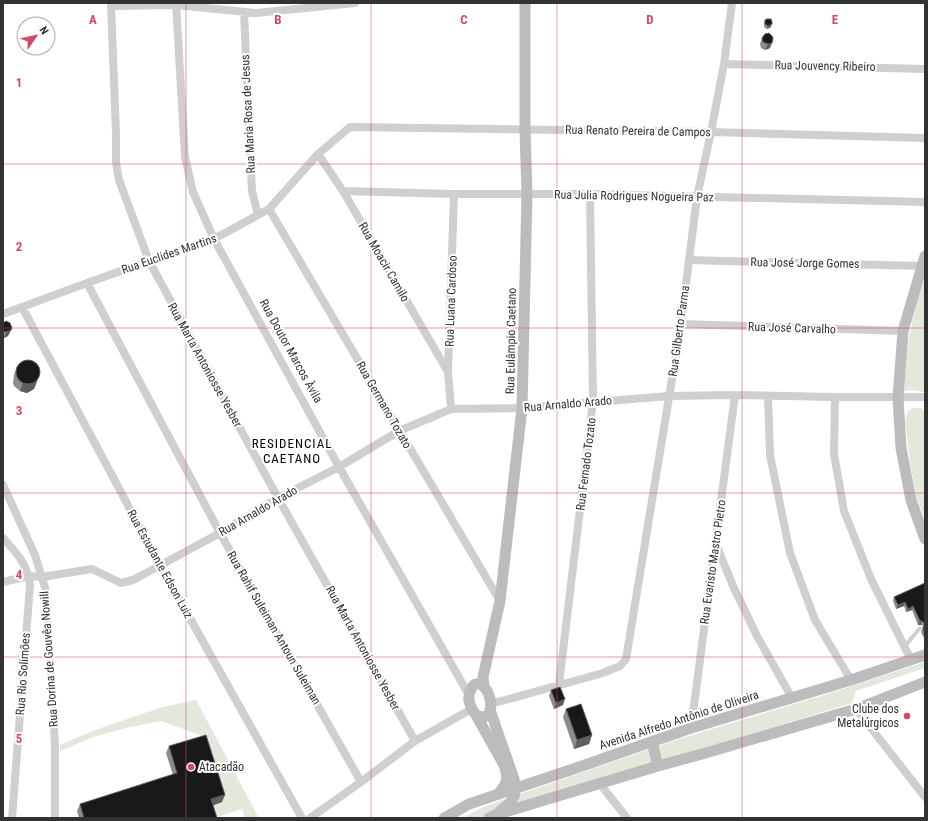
<svg xmlns="http://www.w3.org/2000/svg" width="928" height="821" font-family="'Roboto Condensed',sans-serif">
	<style>
		.green { fill: #e3e8dc }
		.lines { fill: none; stroke-linecap: round; stroke-linejoin: round }
		.lane { stroke: #cfcfcf; stroke-width: 4 }
		.street { stroke: #cfcfcf; stroke-width: 8 }
		.secondary { stroke: #bcbcbc; stroke-width: 11 }
		.wall { fill: #8c8c8c }
		.shaded-wall { fill: #5e5e5e }
		.building { fill: #191919; stroke: #5e5e5e }
		.grid { fill: none; stroke: #d54865; stroke-width: 1; stroke-opacity: 0.55 }
		.poi-dot { fill: #d54865; stroke: #fff; stroke-width: 1.5 }
		.labels { text-anchor: middle; dominant-baseline: central; stroke-width: 4; stroke-linejoin: round; paint-order: stroke }
		.street-label { font-size: 12px; fill: #323232; stroke: #fff }
		.poi-label { font-size: 12px; fill: #323232; stroke: #fff; text-anchor: end }
		.neighbourhood-label { font-size: 13px; letter-spacing: 1px; fill: #000; stroke: #fff }
		.grid-label { font-size: 13px; text-anchor: middle; font-weight: bold; fill: #d54865; stroke: #fff; stroke-width: 4; stroke-linejoin: round; paint-order: stroke }
	</style>
	<rect width="100%" height="100%" fill="#fff"/>
	<path class="green" d="M925,277V392L912,390L904,391L908,341L917,302Z
		M913,408H921L925,411V519L917,499L910,462L905,420L908,411Z
		M925,662V668L856,691L852,703L608,778L521,806L518,799L520,794L679,739L840,690Z
		M196,700L259,818H245L242,809L214,818L203,742L200,735L161,721L130,727L96,736L60,751V745L95,730L127,719L162,707Z
		M511,797L503,807L480,818H463L483,807Z"/>
	<g class="lines">
		<path class="lane" d="M905,646L920,628"/>
		<path class="street" d="M111,3L116,134V162L119,180L149,261L278,498L415,741
			M176,3L185,157L193,192L214,239L339,467L469,695
			M111,6L176,5L256,13L355,3
			M244,12L252,191L258,215
			M724,64L925,69
			M318,154L343,191L448,372
			M343,191L454,194H590L925,202
			M269,209L500,601
			M689,260L922,266
			M87,283L220,533L361,782
			M22,307L160,565L302,818
			M3,314L87,283L149,261L214,239L269,209L318,154L350,127L711,132L925,138
			M681,324L903,331
			M768,396L770,455L790,553L815,620L851,680
			M835,397L834,454L844,511L871,579L911,660
			M451,409L448,372L454,194
			M3,485L35,555L46,591L55,745V818
			M3,538C17,554 27,563 30,585L12,818
			M716,544L733,586L757,636L792,698
			M3,582L28,576L42,577L92,569L121,583L133,580L220,533L278,498L339,467L399,431L451,409L522,408L669,396L735,395L835,397H925
			M559,684L593,401L590,194
			M491,702H498L603,673L620,666L626,659L681,324L697,197L711,132L724,64L732,3
			M856,709L925,797
			M691,728L735,395
			M600,784L627,818
			M310,818L361,782L415,741L468,711L471,708"/>
		<path class="secondary" d="M925,256L903,331L898,398L901,448L911,500L925,539
			M484,686L483,677L500,601L522,408L527,194L525,130V3
			M490,710L514,779C518,795 513,802 500,811
			M476,715C496,724 493,694 483,686C473,678 468,693 469,701C470,706 473,711 476,715L504,765C509,778 507,784 498,794
			M652,742L658,766
			M444,818L469,804L582,766L691,728L851,680L925,655
			M489,818L495,815L658,766L702,754L856,709L925,682"/>
	</g>
	<path class="wall" d="M765,20L771,27L767,29L764,27V23Z
		M765,34L770,48L765,50L761,48L760,44L762,38Z
		M3,323L12,328L8,336L4,338L3,337Z
		M17,366L37,382L34,389L27,393L20,391L14,386L13,383L14,375Z
		M925,583V640L921,632L923,626L921,625H918L912,610L906,612L904,606L896,609L893,601L894,597Z
		M551,690L563,705L554,709L549,696Z
		M566,709L592,735L589,744L574,749L563,717Z
		M169,746L222,802L213,805L217,818H79L77,811L80,804L173,775L166,753Z"/>
	<path class="shaded-wall" d="M772,24L771,27L767,29L768,26Z
		M772,43L770,48L765,50L768,44Z
		M12,328L8,336L4,338L6,332Z
		M40,373L34,389L27,393L20,391L23,383Z
		M905,602L904,606L896,609L898,605Z
		M913,606L912,610L906,612L908,609Z
		M920,621H922L921,625H918Z
		M565,699L563,705L554,709L556,703Z
		M592,735L589,744L574,749L577,740Z
		M225,795L222,802L209,807L211,799Z"/>
	<path class="building" d="M767,19H771L772,22V24L768,26L765,24V20Z
		M769,33L772,36L773,38L772,43L768,44L763,42L762,38L765,34Z
		M6,321L10,323L12,328L11,330L6,332L3,331V323Z
		M16 372a12 12 0 1 1 24 0a12 12 0 1 1-24 0Z
		M925,583V633L923,628L925,625L924,623L922,621H920L913,606L908,609L905,602L898,605L894,597Z
		M560,687L565,699L556,703L551,690Z
		M581,704L592,735L577,740L566,709Z
		M206,735L225,795L211,799L217,818H84L80,804L177,773L169,746Z"/>
	<path class="grid" d="M186,3V818M371,3V818M557,3V818M742,3V818M3,164H925M3,328H925M3,493H925M3,657H925"/>
	<g class="poi-dot">
		<circle cx="907" cy="716" r="4"/>
		<circle cx="191" cy="767" r="4"/>
	</g>
	<g class="labels">
		<g class="street-label">
			<text transform="translate(825 66) rotate(1)">Rua Jouvency Ribeiro</text>
			<text transform="translate(248 114) rotate(-93)">Rua Maria Rosa de Jesus</text>
			<text transform="translate(638 131) rotate(1)">Rua Renato Pereira de Campos</text>
			<text transform="translate(634 196) rotate(1)">Rua Julia Rodrigues Nogueira Paz</text>
			<text transform="translate(169 254) rotate(-19)">Rua Euclides Martins</text>
			<text transform="translate(384 262) rotate(60)">Rua Moacir Camilo</text>
			<text transform="translate(805 263) rotate(1)">Rua José Jorge Gomes</text>
			<text transform="translate(451 301) rotate(-88)">Rua Luana Cardoso</text>
			<text transform="translate(792 328) rotate(2)">Rua José Carvalho</text>
			<text transform="translate(679 331) rotate(-82)">Rua Gilberto Parma</text>
			<text transform="translate(511 341) rotate(-89)">Rua Eulâmpio Caetano</text>
			<text transform="translate(291 351) rotate(61)">Rua Doutor Marcos Àvila</text>
			<text transform="translate(205 365) rotate(61)">Rua Marta Antoniosse Yesber</text>
			<text transform="translate(568 404) rotate(-5)">Rua Arnaldo Arado</text>
			<text transform="translate(384 405) rotate(60)">Rua Germano Tozato</text>
			<text transform="translate(586 464) rotate(-83)">Rua Fernado Tozato</text>
			<text transform="translate(258 511) rotate(-30)">Rua Arnaldo Arado</text>
			<text transform="translate(713 562) rotate(-82)">Rua Evaristo Mastro Pietro</text>
			<text transform="translate(160 564) rotate(61)">Rua Estudante Edson Luiz</text>
			<text transform="translate(274 628) rotate(60)">Rua Rahif Suleiman Antoun Suleiman</text>
			<text transform="translate(363 648) rotate(61)">Rua Marta Antoniosse Yesber</text>
			<text transform="translate(49 659) rotate(-94)">Rua Dorina de Gouvêa Nowill</text>
			<text transform="translate(23 674) rotate(-86)">Rua Rio Solimões</text>
			<text transform="translate(679 720) rotate(-18)">Avenida Alfredo Antônio de Oliveira</text>
		</g>
		<g class="poi-label">
			<text x="899" y="709">Clube dos<tspan x="899" dy="14">Metalúrgicos</tspan></text>
			<text x="199" y="767" text-anchor="start">Atacadão</text>
		</g>
		<g class="neighbourhood-label">
			<text x="292" y="443">RESIDENCIAL<tspan x="292" dy="15">CAETANO</tspan></text>
		</g>
	</g>
	<g class="grid-label">
		<text x="93" y="24">A</text>
		<text x="278" y="24">B</text>
		<text x="464" y="24">C</text>
		<text x="650" y="24">D</text>
		<text x="835" y="24">E</text>
		<text x="19" y="87">1</text>
		<text x="19" y="251">2</text>
		<text x="19" y="415">3</text>
		<text x="19" y="579">4</text>
		<text x="19" y="743">5</text>
	</g>
	<rect width="928" height="821" fill="none" stroke="#323232" stroke-width="8"/>
	<g transform="translate(36 36) rotate(56)"><circle r="19" fill="#ffffff" stroke="#adadad"/>
	<path d="M0-3L7 15L0 10L-7 15Z" fill="#d54865"/>
	<text y="-6" font-size="11" font-weight="bold" text-anchor="middle" fill="#323232">N</text>
	</g>
</svg>
